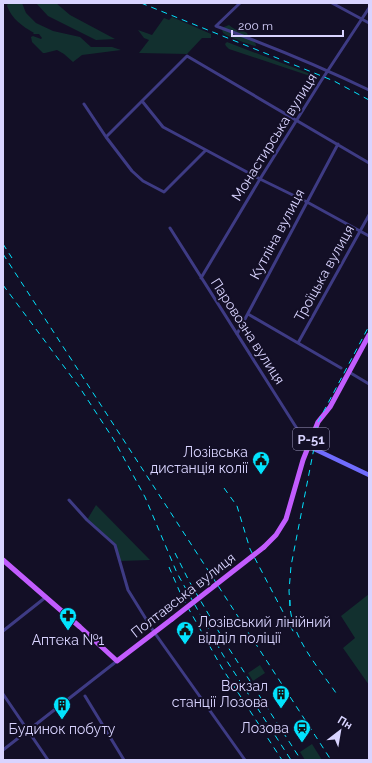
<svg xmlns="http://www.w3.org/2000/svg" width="372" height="763" font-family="Raleway,sans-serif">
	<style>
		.green { fill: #12302f }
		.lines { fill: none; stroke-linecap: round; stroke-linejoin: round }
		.street { stroke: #3e3b84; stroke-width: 3 }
		.secondary { stroke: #706cfe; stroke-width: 4.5 }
		.primary { stroke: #c25cfe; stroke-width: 5 }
		.rail { stroke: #02e3fd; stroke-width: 1; stroke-dasharray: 6 5; stroke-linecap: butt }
		.primary-bridge { stroke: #c25cfe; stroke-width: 5 }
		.labels { text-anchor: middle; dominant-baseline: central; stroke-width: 4; stroke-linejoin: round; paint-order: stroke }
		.shield { fill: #130f26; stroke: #9e99be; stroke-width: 1 }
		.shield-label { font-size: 13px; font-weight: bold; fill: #d9d4ff }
		.street-label { font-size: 14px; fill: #d9d4ff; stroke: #130f26 }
		.poi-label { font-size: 14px; fill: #d9d4ff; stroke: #130f26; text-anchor: end }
	</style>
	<rect width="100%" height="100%" fill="#130f26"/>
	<path class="green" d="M8,3H22L26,13L36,23L53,31L80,37L91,47H112L121,50L82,55L73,62L64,54L57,50L45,53H43L32,42L31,37L33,36L41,39L42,38L39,34H33L34,33C22,26 12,19 7,6Z
		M36,3H56L70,15L115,39L96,40L48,16Z
		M172,17L211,34V38H202L187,54L139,53L149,40L144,38L138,30L152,35L164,18L169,20Z
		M229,25C234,29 236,31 242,30L247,33C249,40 256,41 256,46C252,46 230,37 226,35C223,33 223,33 222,30L224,27Z
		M227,42L313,75V77L229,49L226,46L225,44Z
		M96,505L150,560L120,561L115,545L87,520Z
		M369,594V685L343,648L355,638L341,616Z
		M260,665L265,673L253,681L248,673Z
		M312,744L322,760H305L300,752Z"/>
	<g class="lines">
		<path class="street" d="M240,3L216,26C268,45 319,66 369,90
			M332,3L369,23
			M142,101L163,127L260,179L307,202L369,236
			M84,104L106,137L132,171L143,181L164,192L205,151
			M106,137L187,56L369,163
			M170,228L308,446
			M201,278L260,179L321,81L369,8
			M248,314L341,368
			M237,334L338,144
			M298,343L369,215
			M349,372L369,384
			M69,500L87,520L115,545L128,590L154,632L245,760
			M3,631L46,597
			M3,694L48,760
			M85,696L124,760
			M3,750L117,661"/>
		<path class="secondary" d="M308,446L369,475"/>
		<path class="primary" d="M264,547L276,535L286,519L303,460L318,422L330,407L369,335
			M3,560L80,627L117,661L172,619"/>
		<path class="rail" d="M141,3L334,81L369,100
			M3,244L12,258
			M3,254L331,760
			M3,285L80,388L114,440L145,497L177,573L223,655L291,760
			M224,488L237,506L250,549L294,633
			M175,553L189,581L226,644L301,760
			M169,567L182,597L222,668L282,760
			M290,600C288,633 318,667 336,693
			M290,606L289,591L291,566L314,448V436L318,422L369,326"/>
		<path class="primary-bridge" d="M172,619L264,547"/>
	</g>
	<defs>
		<symbol id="civic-pin" viewBox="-11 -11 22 30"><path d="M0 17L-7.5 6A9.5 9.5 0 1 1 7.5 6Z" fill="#02e3fd" stroke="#130f26"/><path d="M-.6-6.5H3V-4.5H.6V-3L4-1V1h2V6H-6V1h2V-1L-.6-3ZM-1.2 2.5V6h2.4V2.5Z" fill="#111"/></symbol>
		<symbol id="pharmacy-pin" viewBox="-11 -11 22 30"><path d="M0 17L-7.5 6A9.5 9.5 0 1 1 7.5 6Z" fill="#02e3fd" stroke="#130f26"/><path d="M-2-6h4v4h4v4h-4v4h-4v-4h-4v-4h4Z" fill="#111"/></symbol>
		<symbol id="building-pin" viewBox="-11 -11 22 30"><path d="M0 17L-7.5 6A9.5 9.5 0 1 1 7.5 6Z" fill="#02e3fd" stroke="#130f26"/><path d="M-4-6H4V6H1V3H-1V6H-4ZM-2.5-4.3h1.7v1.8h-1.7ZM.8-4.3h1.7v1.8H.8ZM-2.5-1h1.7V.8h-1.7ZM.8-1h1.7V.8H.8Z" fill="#111"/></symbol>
		<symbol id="station-pin" viewBox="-11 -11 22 30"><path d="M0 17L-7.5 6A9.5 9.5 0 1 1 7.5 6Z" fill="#02e3fd" stroke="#130f26"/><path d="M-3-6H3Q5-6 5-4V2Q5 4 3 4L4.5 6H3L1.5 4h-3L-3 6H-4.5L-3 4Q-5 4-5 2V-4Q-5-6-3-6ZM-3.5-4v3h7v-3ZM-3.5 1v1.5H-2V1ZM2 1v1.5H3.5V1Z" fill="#111"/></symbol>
	</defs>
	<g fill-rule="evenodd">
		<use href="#civic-pin" x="251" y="450" width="20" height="27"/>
		<use href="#pharmacy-pin" x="58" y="606" width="20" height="27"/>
		<use href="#civic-pin" x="175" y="620" width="20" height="27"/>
		<use href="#building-pin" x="271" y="684" width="20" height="27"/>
		<use href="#building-pin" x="52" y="695" width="20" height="27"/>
		<use href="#station-pin" x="292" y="718" width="20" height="27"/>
	</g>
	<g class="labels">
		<rect class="shield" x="293" y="428" width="36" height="22" rx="3"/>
		<g class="shield-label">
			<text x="311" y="439">Р-51</text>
		</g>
		<g class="street-label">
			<text transform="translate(274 137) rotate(-58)">Монастирська вулиця</text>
			<text transform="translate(277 234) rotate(-62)">Кутліна вулиця</text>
			<text transform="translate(324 273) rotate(-61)">Троїцька вулиця</text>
			<text transform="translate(248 331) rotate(57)">Паровозна вулиця</text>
			<text transform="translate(183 595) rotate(-38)">Полтавська вулиця</text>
		</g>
		<g class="poi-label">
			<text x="248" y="452">Лозівська<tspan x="248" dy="16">дистанція колії</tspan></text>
			<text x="198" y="622" text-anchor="start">Лозівський лінійний<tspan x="198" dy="16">відділ поліції</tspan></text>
			<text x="68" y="640" text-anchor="middle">Аптека №1</text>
			<text x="268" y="686">Вокзал<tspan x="268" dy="16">станції Лозова</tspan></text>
			<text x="289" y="728">Лозова</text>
			<text x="62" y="729" text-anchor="middle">Будинок побуту</text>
		</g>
	</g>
	<rect width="372" height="763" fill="none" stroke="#d9d4ff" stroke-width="8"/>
	<g transform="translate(340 731) rotate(31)" stroke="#130f26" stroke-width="3" paint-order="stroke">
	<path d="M0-3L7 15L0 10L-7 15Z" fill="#d9d4ff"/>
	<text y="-6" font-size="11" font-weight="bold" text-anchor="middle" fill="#d9d4ff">Пн</text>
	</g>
	<path d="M232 30v6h111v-6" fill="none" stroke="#d9d4ff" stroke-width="2"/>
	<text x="238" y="30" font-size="12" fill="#d9d4ff" stroke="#130f26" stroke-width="3" paint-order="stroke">200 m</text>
</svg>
